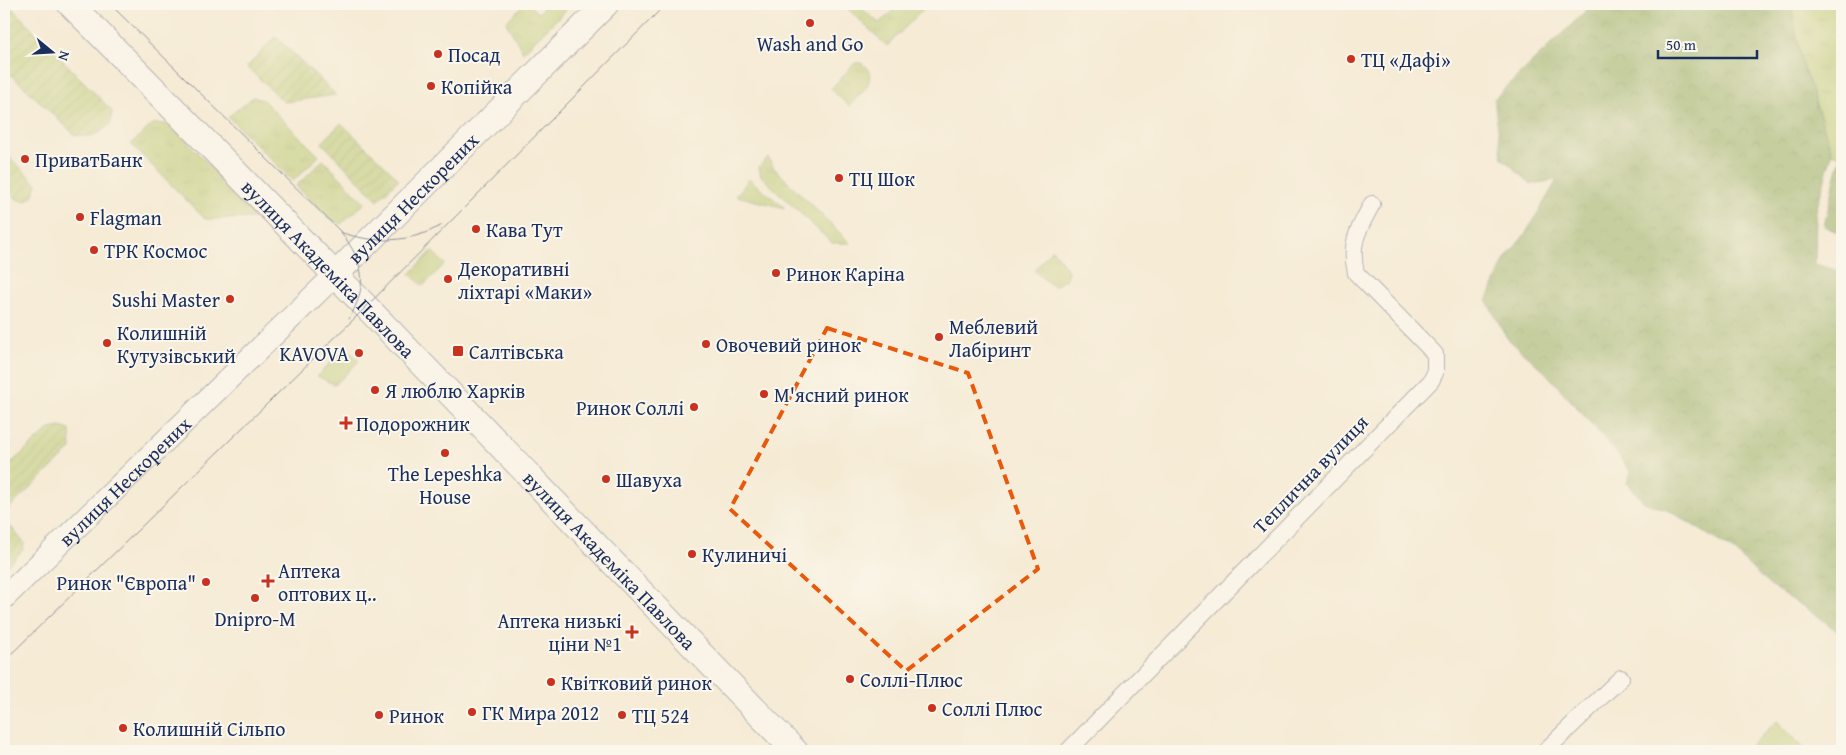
<svg xmlns="http://www.w3.org/2000/svg" width="1846" height="755" font-family="'Gentium Book Plus',serif">
	<style>
		.grass { fill: url(#grass-tufts); stroke: #667b64 }
		.forest { fill: url(#forest-crowns); stroke: #546e5e }
		.garden { fill: url(#garden-furrows); stroke: #667b64 }
		.pitch { fill: #b2c76b; stroke: #667b64 }
		.lines { fill: none; stroke-linecap: round; stroke-linejoin: round }
		.street-casing { stroke: #677188; stroke-width: 18 }
		.secondary-casing { stroke: #677188; stroke-width: 24 }
		.primary-casing { stroke: #677188; stroke-width: 27 }
		.street { stroke: #fff; stroke-width: 16 }
		.secondary { stroke: #fff; stroke-width: 22 }
		.primary { stroke: #fff; stroke-width: 25 }
		.tram { stroke: #1b2f5e; stroke-width: 1 }
		.marked { fill: none; stroke: #e8590c; stroke-width: 4; stroke-dasharray: 10 6; stroke-linejoin: round }
		.poi-dot { fill: #c8321e; stroke: #fbf7ec; stroke-width: 2 }
		.labels { text-anchor: middle; dominant-baseline: central; stroke-width: 4; stroke-linejoin: round; paint-order: stroke }
		.poi-label { font-size: 20px; fill: #1b2f5e; stroke: #fbf7ec; text-anchor: start }
		.street-label { font-size: 20px; fill: #1b2f5e; stroke: #fbf7ec }
	</style>
	<defs>
		<pattern id="grass-tufts" width="24" height="20" patternUnits="userSpaceOnUse" patternTransform="scale(1.25)"><rect width="24" height="20" fill="#b2c76b"/><path d="M3 7l-1-3M5 7V3M7 7l1-3M15 17l-1-3M17 17v-4M19 17l1-3" fill="none" stroke="#98ab5f"/></pattern>
		<pattern id="forest-crowns" width="20" height="18" patternUnits="userSpaceOnUse" patternTransform="scale(1.25)"><rect width="20" height="18" fill="#8dac5f"/><path d="M2 6a3 3 0 1 1 6 0M12 15a3 3 0 1 1 6 0" fill="none" stroke="#728c52"/></pattern>
		<pattern id="garden-furrows" width="10" height="10" patternUnits="userSpaceOnUse" patternTransform="scale(1.25)"><rect width="10" height="10" fill="#b2c76b"/><path d="M-1 1l2-2M0 10L10 0M9 11l2-2" fill="none" stroke="#98ab5f"/></pattern>
	</defs>
	<rect width="100%" height="100%" fill="#fbf7ec"/>
	<filter id="ink" filterUnits="userSpaceOnUse"><feTurbulence type="fractalNoise" baseFrequency=".02" numOctaves="2"/><feDisplacementMap in="SourceGraphic" scale="10" xChannelSelector="R" yChannelSelector="G"/><feConvolveMatrix kernelMatrix="1 2 1 2 8 2 1 2 1" color-interpolation-filters="sRGB"/></filter>
	<filter id="wash" filterUnits="userSpaceOnUse"><feTurbulence type="fractalNoise" baseFrequency=".0096" numOctaves="4" result="noise"/><feDisplacementMap in="SourceGraphic" scale="20" xChannelSelector="R" yChannelSelector="G"/><feGaussianBlur stdDeviation="1.12" result="paint"/><feColorMatrix in="noise" values="0 0 0 0 0 0 0 0 0 0 0 0 0 0 0 0 0 1.4 0 .05"/><feComposite in="paint" operator="in"/></filter>
	<g filter="url(#wash)">
		<rect width="100%" height="100%" fill="#f5ebd5"/>
		<path class="grass" d="M524,4H528L538,13L547,4H572L523,52L506,22Z
			M843,4H856L879,23L901,4L907,9L913,4H928L887,46Z
			M1788,4H1842L1841,156L1832,153L1791,29Z
			M855,63H861L868,68C875,84 859,95 849,106L831,89Z
			M253,97L263,100L319,156L293,181L228,117Z
			M153,124H167L179,133L259,218L205,219L131,144Z
			M768,157L774,168L850,243H832L761,176L759,167Z
			M323,160L365,203L341,224L331,219L296,186Z
			M749,179L785,208L736,196Z
			M1052,249L1068,270L1066,279L1054,287L1034,271Z
			M432,251L445,264L423,286L410,274Z
			M346,348L359,361L335,385L317,376Z"/>
		<path class="forest" d="M1593,4H1791L1800,56L1832,153L1816,211L1815,264L1842,272V635L1815,614L1769,585L1734,551L1672,512L1644,502L1627,483L1631,472L1612,447L1545,372L1507,338L1487,301L1505,259L1526,233L1557,180L1531,184L1502,158L1494,99Z
			M1842,150V234L1824,226Z"/>
		<path class="garden" d="M4,4H8L112,111L111,123C98,135 93,138 75,135L4,68Z
			M275,37H276L336,95L284,102L247,67Z
			M341,123L399,179L378,200L322,143Z
			M4,152L37,184L33,196L25,201L18,200L4,187Z
			M60,427L70,430L71,449L4,513V469L50,429Z
			M4,523L12,528L24,543L23,550L4,568Z"/>
		<path class="pitch" d="M1777,721L1807,751H1746Z"/>
	</g>
	<g filter="url(#ink)">
		<g class="lines">
			<defs>
				<path id="street" d="M1068,751L1431,381L1435,373V354L1356,273C1349,243 1358,230 1372,204
					M1545,751L1621,678"/>
				<g id="secondary">
					<path id="s1" d="M4,598L334,276"/>
				</g>
				<g id="primary">
					<path id="s2" d="M70,4C315,250 553,502 795,751"/>
					<path id="s3" d="M334,276L606,4"/>
				</g>
			</defs>
			<use href="#street" class="street-casing"/>
			<use href="#secondary" class="secondary-casing"/>
			<use href="#primary" class="primary-casing"/>
			<use href="#street" class="street"/>
			<use href="#secondary" class="secondary"/>
			<use href="#primary" class="primary"/>
			<path class="tram" d="M110,4L341,232C364,263 369,284 349,319
				M340,232C373,244 411,243 442,225
				M4,661L360,313L666,4"/>
		</g>
	</g>
	<path d="M0 0H1846V755H0ZM827,328L968,373L1038,569L906,671L730,509Z" fill="#f5ebd5" fill-opacity=".55" fill-rule="evenodd"/>
	<path class="marked" d="M827,328L968,373L1038,569L906,671L730,509Z"/>
	<g class="poi-dot">
		<circle cx="810" cy="23" r="5"/>
		<circle cx="438" cy="54" r="5"/>
		<circle cx="1351" cy="59" r="5"/>
		<circle cx="431" cy="86" r="5"/>
		<circle cx="25" cy="159" r="5"/>
		<circle cx="839" cy="178" r="5"/>
		<circle cx="80" cy="217" r="5"/>
		<circle cx="476" cy="229" r="5"/>
		<circle cx="94" cy="250" r="5"/>
		<circle cx="776" cy="273" r="5"/>
		<circle cx="448" cy="279" r="5"/>
		<circle cx="230" cy="299" r="5"/>
		<circle cx="939" cy="337" r="5"/>
		<circle cx="107" cy="343" r="5"/>
		<circle cx="706" cy="344" r="5"/>
		<rect x="452" y="345" width="12" height="12" rx="2.5"/>
		<circle cx="359" cy="353" r="5"/>
		<circle cx="375" cy="390" r="5"/>
		<circle cx="764" cy="394" r="5"/>
		<circle cx="694" cy="407" r="5"/>
		<path d="M343.5 415.5h5v5h5v5h-5v5h-5v-5h-5v-5h5z"/>
		<circle cx="445" cy="453" r="5"/>
		<circle cx="606" cy="479" r="5"/>
		<circle cx="692" cy="554" r="5"/>
		<path d="M265.5 573.5h5v5h5v5h-5v5h-5v-5h-5v-5h5z"/>
		<circle cx="206" cy="582" r="5"/>
		<circle cx="255" cy="598" r="5"/>
		<path d="M629.5 624.5h5v5h5v5h-5v5h-5v-5h-5v-5h5z"/>
		<circle cx="850" cy="679" r="5"/>
		<circle cx="551" cy="682" r="5"/>
		<circle cx="932" cy="708" r="5"/>
		<circle cx="472" cy="712" r="5"/>
		<circle cx="379" cy="715" r="5"/>
		<circle cx="622" cy="715" r="5"/>
		<circle cx="123" cy="728" r="5"/>
	</g>
	<g class="labels">
		<g class="poi-label">
			<text x="810" y="43" text-anchor="middle">Wash and Go</text>
			<text x="448" y="54">Посад</text>
			<text x="1361" y="59">ТЦ «Дафі»</text>
			<text x="441" y="86">Копійка</text>
			<text x="35" y="159">ПриватБанк</text>
			<text x="849" y="178">ТЦ Шок</text>
			<text x="90" y="217">Flagman</text>
			<text x="486" y="229">Кава Тут</text>
			<text x="104" y="250">ТРК Космос</text>
			<text x="458" y="268">Декоративні<tspan x="458" dy="23">ліхтарі «Маки»</tspan></text>
			<text x="786" y="273">Ринок Каріна</text>
			<text x="220" y="299" text-anchor="end">Sushi Master</text>
			<text x="949" y="326">Меблевий<tspan x="949" dy="23">Лабіринт</tspan></text>
			<text x="117" y="332">Колишній<tspan x="117" dy="23">Кутузівський</tspan></text>
			<text x="716" y="344">Овочевий ринок</text>
			<text x="469" y="351">Салтівська</text>
			<text x="349" y="353" text-anchor="end">KAVOVA</text>
			<text x="385" y="390">Я люблю Харків</text>
			<text x="774" y="394">М'ясний ринок</text>
			<text x="684" y="407" text-anchor="end">Ринок Соллі</text>
			<text x="356" y="423">Подорожник</text>
			<text x="445" y="473" text-anchor="middle">The Lepeshka<tspan x="445" dy="23">House</tspan></text>
			<text x="616" y="479">Шавуха</text>
			<text x="702" y="554">Кулиничі</text>
			<text x="278" y="570">Аптека<tspan x="278" dy="23">оптових ц‥</tspan></text>
			<text x="196" y="582" text-anchor="end">Ринок "Європа"</text>
			<text x="255" y="618" text-anchor="middle">Dnipro-M</text>
			<text x="622" y="620" text-anchor="end">Аптека низькі<tspan x="622" dy="23">ціни №1</tspan></text>
			<text x="860" y="679">Соллі-Плюс</text>
			<text x="561" y="682">Квітковий ринок</text>
			<text x="942" y="708">Соллі Плюс</text>
			<text x="482" y="712">ГК Мира 2012</text>
			<text x="389" y="715">Ринок</text>
			<text x="632" y="715">ТЦ 524</text>
			<text x="133" y="728">Колишній Сільпо</text>
		</g>
		<g class="street-label">
			<text stroke="none"><textPath href="#s3" startOffset="111">вулиця Нескорених</textPath></text>
			<text stroke="none"><textPath href="#s2" startOffset="370">вулиця Академіка Павлова</textPath></text>
			<text transform="translate(1310 474) rotate(-46)">Теплична вулиця</text>
			<text stroke="none"><textPath href="#s1" startOffset="168">вулиця Нескорених</textPath></text>
			<text stroke="none"><textPath href="#s2" startOffset="775">вулиця Академіка Павлова</textPath></text>
		</g>
	</g>
	<rect width="1846" height="755" fill="none" stroke="#fbf7ec" stroke-width="20"/>
	<g transform="translate(52 52) rotate(108)" stroke="#fbf7ec" stroke-width="4" paint-order="stroke">
	<path d="M0-4L9 19L0 12L-9 19Z" fill="#1b2f5e"/>
	<text y="-8" font-size="14" font-weight="bold" text-anchor="middle" fill="#1b2f5e">N</text>
	</g>
	<path d="M1658 50v8h99v-8" fill="none" stroke="#1b2f5e" stroke-width="2.5"/>
	<text x="1666" y="50" font-size="15" fill="#1b2f5e" stroke="#fbf7ec" stroke-width="4" paint-order="stroke">50 m</text>
</svg>
